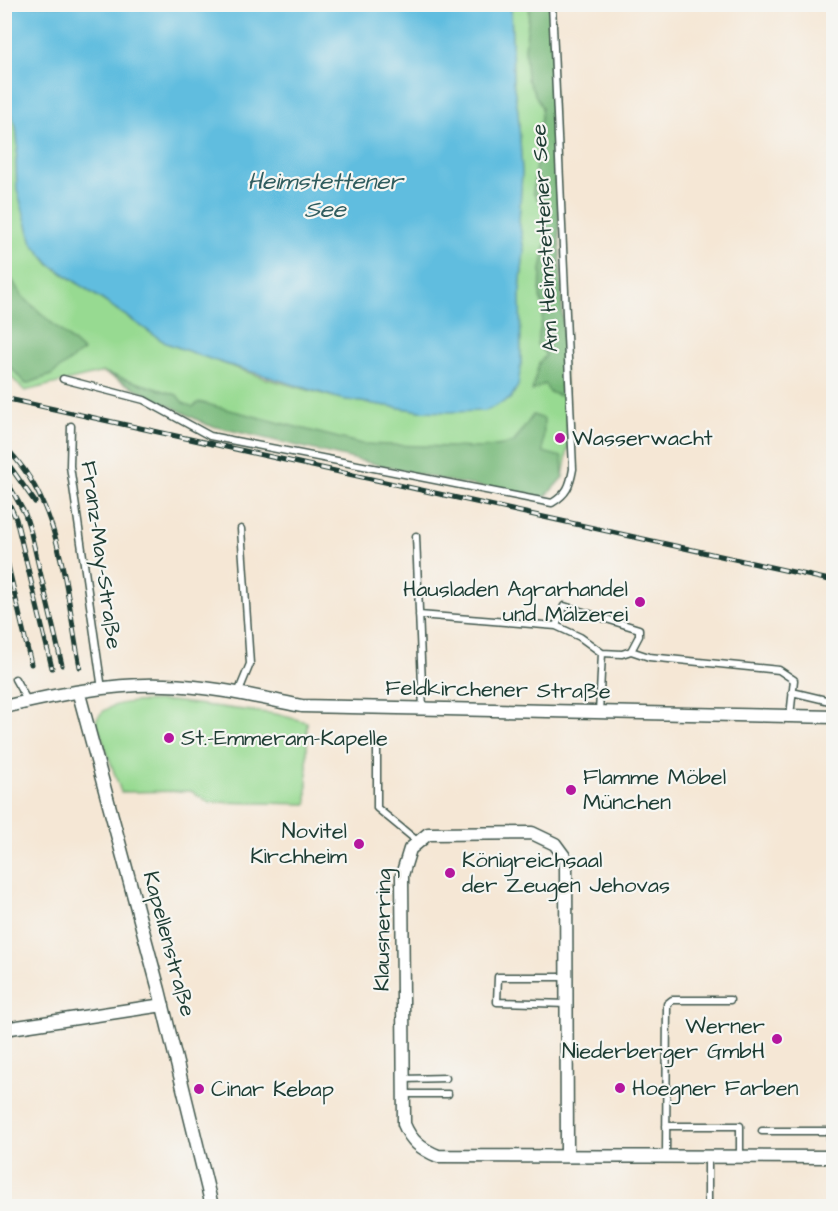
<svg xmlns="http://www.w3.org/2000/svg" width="838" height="1211" font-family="'Architects Daughter',sans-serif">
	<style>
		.green { fill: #97da91; stroke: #5b8c62; stroke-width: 1.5 }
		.forest { fill: #79ba7b; stroke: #4c7c58; stroke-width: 1.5 }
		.water { fill: #61bddf; stroke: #407d8a; stroke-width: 1.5 }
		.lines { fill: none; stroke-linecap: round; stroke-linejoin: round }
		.lane-casing { stroke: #3f564c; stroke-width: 9 }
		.street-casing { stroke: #3f564c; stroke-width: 15 }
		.lane { stroke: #fff; stroke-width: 6 }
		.street { stroke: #fff; stroke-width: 12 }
		.rail-casing { stroke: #1f3d34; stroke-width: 5 }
		.rail { stroke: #f6f6f2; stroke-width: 3; stroke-dasharray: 9; stroke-linecap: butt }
		.poi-dot { fill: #b5179e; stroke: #f6f6f2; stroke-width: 2 }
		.labels { text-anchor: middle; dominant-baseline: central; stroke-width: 4.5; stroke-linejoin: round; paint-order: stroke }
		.street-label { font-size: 22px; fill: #1f3d34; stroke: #f6f6f2 }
		.poi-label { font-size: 22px; fill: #1f3d34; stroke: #f6f6f2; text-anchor: start }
		.water-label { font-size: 24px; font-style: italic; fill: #305d5f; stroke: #f6f6f2 }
	</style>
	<rect width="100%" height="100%" fill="#f6f6f2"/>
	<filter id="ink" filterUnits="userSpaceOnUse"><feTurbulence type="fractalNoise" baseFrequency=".0167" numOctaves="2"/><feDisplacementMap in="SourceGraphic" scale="12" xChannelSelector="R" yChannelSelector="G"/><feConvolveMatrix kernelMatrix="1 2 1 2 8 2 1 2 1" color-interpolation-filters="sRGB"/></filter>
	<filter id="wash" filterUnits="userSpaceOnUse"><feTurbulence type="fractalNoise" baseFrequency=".008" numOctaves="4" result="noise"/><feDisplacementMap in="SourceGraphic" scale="24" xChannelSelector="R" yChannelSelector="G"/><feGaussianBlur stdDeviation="1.35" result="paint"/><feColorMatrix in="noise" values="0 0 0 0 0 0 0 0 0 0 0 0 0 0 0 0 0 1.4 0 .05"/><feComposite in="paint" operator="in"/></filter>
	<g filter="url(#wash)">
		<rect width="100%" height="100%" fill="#f5e7d5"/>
		<path class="green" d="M511,5H550L568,447L563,477L545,497L208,425L103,372L25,391L5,371L4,99L16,126L18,145L16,162L17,189L32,243L50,265L166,343L264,378L341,399L421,411H485L521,365L520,290L524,251L519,221L522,172L518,111L513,82Z
			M171,701L276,714L307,722V804L208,802L191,791L121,792L96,721C106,697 149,702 171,701Z"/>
		<path class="forest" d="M530,5H550L565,386L560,396L549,392L545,384L532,391L539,363L546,355L537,344L544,309L540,298L541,270L547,237L543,206L533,193L542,108L527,79L525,49Z
			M5,269L23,297L83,351L51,375L26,384L5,361Z
			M103,372L177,395L183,403L193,407L199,402L362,444L480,448L503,445L514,442L533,415L544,419L543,452L562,457L563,477L545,497L452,482L208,425Z"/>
		<path class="water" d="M4,5H511L513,82L518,111L522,172L519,221L524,251L520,290L521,365L518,386L510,399L485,411L449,412L421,411L341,399L213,360L166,343L50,264L32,243L17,189L16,162L18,145L16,126L5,99Z"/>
	</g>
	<g filter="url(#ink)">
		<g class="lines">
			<defs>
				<path id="lane" d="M63,379L144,400L210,436L552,503C567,494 570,486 573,469L552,4
					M71,426L70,466L102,689
					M416,536L423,710
					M419,615L556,626
					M631,651L649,657L779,670L794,680L790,716
					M15,679L28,702
					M792,692L834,702
					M238,693L250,664L241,529
					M599,713L602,653L580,637L556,626L564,606L639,629V636L631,651L622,654L602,653
					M377,745V808L417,841
					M566,977H498L497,1002L567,1004
					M404,1079L446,1078
					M404,1094H448
					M666,1126H740V1157
					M762,1131H830
					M666,1156L667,1004L672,1000H730
					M831,1156L830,1131H834
					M708,1206V1157"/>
				<path id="street" d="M79,694L159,990L212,1206
					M4,707C55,695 112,683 165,685C211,686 257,697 302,706L834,717
					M4,1029L163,1005
					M567,1155L566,859L555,844L532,833L428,834L410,849L402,875L404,1124C411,1141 421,1149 438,1156L834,1157"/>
			</defs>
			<use href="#lane" class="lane-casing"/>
			<use href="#street" class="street-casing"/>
			<use href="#lane" class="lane"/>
			<use href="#street" class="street"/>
			<defs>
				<path id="rail" d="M4,398L834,581
					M4,446C63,503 65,591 80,667
					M4,458L35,502
					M4,476L25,514L31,533L62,665
					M4,492L16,519L52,668
					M4,548L31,664"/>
			</defs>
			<use href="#rail" class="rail-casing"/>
			<use href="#rail" class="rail"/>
		</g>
	</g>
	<g class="poi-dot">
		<circle cx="560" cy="438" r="6"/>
		<circle cx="640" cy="602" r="6"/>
		<circle cx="169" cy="738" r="6"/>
		<circle cx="571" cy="790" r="6"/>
		<circle cx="359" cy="844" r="6"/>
		<circle cx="450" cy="873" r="6"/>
		<circle cx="777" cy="1039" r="6"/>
		<circle cx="620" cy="1088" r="6"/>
		<circle cx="199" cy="1089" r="6"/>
	</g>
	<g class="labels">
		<g class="street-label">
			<text transform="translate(545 238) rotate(-93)">Am Heimstettener See</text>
			<text transform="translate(101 555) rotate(82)">Franz-May-Straße</text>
			<text transform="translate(498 690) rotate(1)">Feldkirchener Straße</text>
			<text transform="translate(383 930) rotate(-89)">Klausnerring</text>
			<text transform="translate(169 944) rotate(75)">Kapellenstraße</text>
		</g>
		<g class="poi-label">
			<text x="572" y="438">Wasserwacht</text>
			<text x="628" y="589" text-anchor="end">Hausladen Agrarhandel<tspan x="628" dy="25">und Mälzerei</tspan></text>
			<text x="181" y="738">St.-Emmeram-Kapelle</text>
			<text x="583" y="777">Flamme Möbel<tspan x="583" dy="25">München</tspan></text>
			<text x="347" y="831" text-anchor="end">Novitel<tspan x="347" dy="25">Kirchheim</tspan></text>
			<text x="462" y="860">Königreichsaal<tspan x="462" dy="25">der Zeugen Jehovas</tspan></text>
			<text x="765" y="1026" text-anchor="end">Werner<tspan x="765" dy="25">Niederberger GmbH</tspan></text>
			<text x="632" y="1088">Hoegner Farben</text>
			<text x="211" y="1089">Cinar Kebap</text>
		</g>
		<g class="water-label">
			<text x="325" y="182">Heimstettener<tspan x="325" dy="28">See</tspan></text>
		</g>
	</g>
	<rect width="838" height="1211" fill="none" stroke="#f6f6f2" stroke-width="24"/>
</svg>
